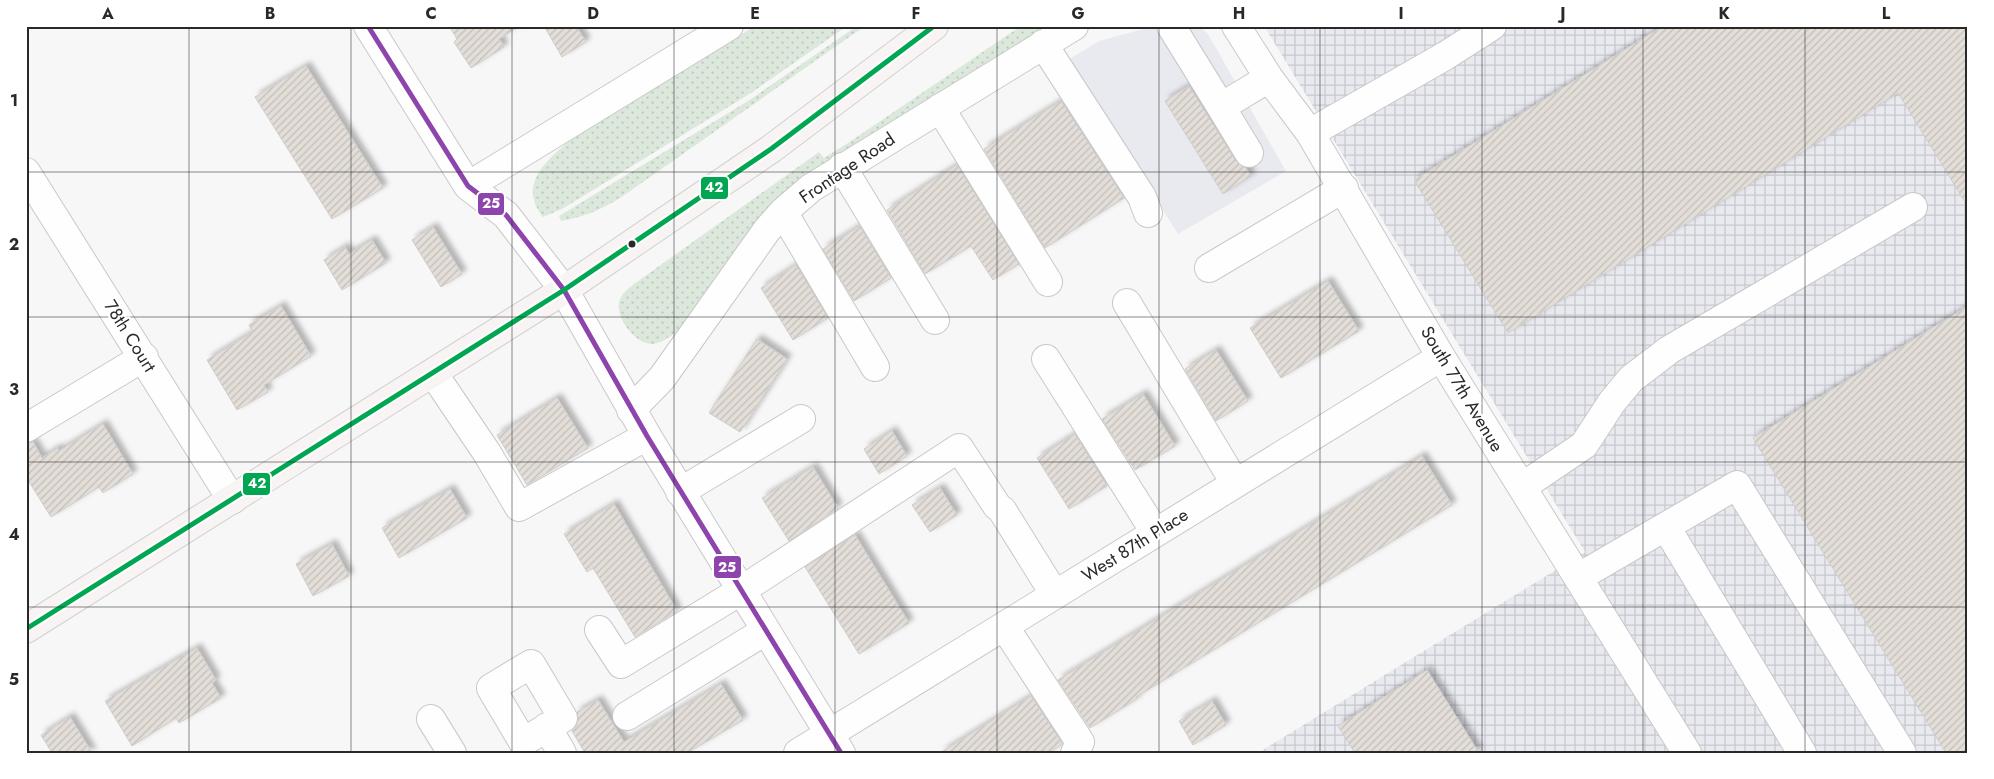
<svg xmlns="http://www.w3.org/2000/svg" width="1994" height="779" font-family="Jost,sans-serif">
	<style>
		.built { fill: #e9eaf0 }
		.industrial { fill: url(#industrial-grid) }
		.grass { fill: url(#grass-dots) }
		.building { fill: url(#building-hatch); stroke: #cecdce; filter: url(#shadow) }
		.lines { fill: none; stroke-linecap: round; stroke-linejoin: round }
		.minor-casing { stroke: #c8c8c8; stroke-width: 30 }
		.major-casing { stroke: #d1d1d2; stroke-width: 30 }
		.minor { stroke: #fefefe; stroke-width: 28 }
		.major { stroke: #f8f4f3; stroke-width: 28 }
		.bus-1-casing { stroke: #fff; stroke-width: 9 }
		.bus-2-casing { stroke: #fff; stroke-width: 9 }
		.bus-1 { stroke: #8e44ad; stroke-width: 5 }
		.bus-2 { stroke: #00a651; stroke-width: 5 }
		.grid { fill: none; stroke: #29292a; stroke-width: 1; stroke-opacity: 0.55 }
		.bus-dot { fill: #29292a; stroke: #fff; stroke-width: 2 }
		.labels { text-anchor: middle; dominant-baseline: central; stroke-width: 4.5; stroke-linejoin: round; paint-order: stroke }
		.street-label { font-size: 18px; fill: #29292a; stroke: #fff }
		.line-badge { stroke: #fff; stroke-width: 2 }
		.badge-label { font-size: 14px; text-anchor: middle; font-weight: bold; fill: #fff }
		.neatline { fill: none; stroke: #29292a; stroke-width: 2 }
		.grid-label { font-size: 16px; text-anchor: middle; font-weight: bold; fill: #29292a }
	</style>
	<defs>
		<pattern id="industrial-grid" width="8" height="8" patternUnits="userSpaceOnUse" patternTransform="scale(1.25)"><rect width="8" height="8" fill="#e9eaf0"/><path d="M0 4h8M4 0v8" fill="none" stroke="#c8c9ce"/></pattern>
		<pattern id="grass-dots" width="8" height="8" patternUnits="userSpaceOnUse" patternTransform="scale(1.25)"><rect width="8" height="8" fill="#dbe8db"/><path d="M2 2h.1M6 6h.1" fill="none" stroke="#bcc7bc" stroke-width="1.8" stroke-linecap="round"/></pattern>
		<pattern id="building-hatch" width="6" height="6" patternUnits="userSpaceOnUse" patternTransform="scale(1.25)"><rect width="6" height="6" fill="#e4ded9"/><path d="M-1 1l2-2M0 6l6-6M5 7l2-2" fill="none" stroke="#c4beba"/></pattern>
		<filter id="shadow"><feDropShadow dx="4.5" dy="-4.5" stdDeviation="2.5" flood-color="#0004"/></filter>
	</defs>
	<rect width="100%" height="100%" fill="#f7f7f8"/>
	<path class="built" d="M1155,26H1199L1208,34L1286,171L1178,234L1068,60L1099,41Z"/>
	<path class="industrial" d="M1264,26H1968V753H1258L1585,552Z"/>
	<path class="grass" d="M755,26H847L751,93L562,209L543,217C518,185 544,163 569,141Z
		M857,26H865L623,196C603,209 584,217 561,221L559,216L748,101Z
		M1021,26H1046L819,166C757,210 723,268 681,329C673,334 663,343 653,344C635,344 616,319 619,302C621,294 628,289 634,284L819,152L824,158L848,143Z"/>
	<path class="building" d="M449,26H519L499,39L504,47L471,68L454,42L457,39Z
		M544,26H576L586,42L562,57Z
		M1663,26H1968V207L1898,93L1508,333L1414,180Z
		M306,66L383,188L332,219L255,97Z
		M1189,86L1236,161L1246,168L1251,176L1223,194L1165,101Z
		M1061,101L1124,198L1045,248L984,149Z
		M957,165L1019,264L993,280L971,246L925,274L887,210Z
		M860,226L891,278L854,301L823,249Z
		M433,227L462,274L441,287L412,240Z
		M372,240L386,263L342,290L324,260L345,247L349,254Z
		M796,265L828,318L793,340L761,288Z
		M1328,281L1359,331L1281,378L1250,328Z
		M281,306L311,356L264,385L268,392L237,410L207,360L253,332L249,325Z
		M1968,306V753H1946L1753,438Z
		M757,339L787,359L740,432L709,413Z
		M1216,350L1248,401L1216,421L1185,369Z
		M1143,394L1175,446L1135,470L1102,419Z
		M557,398L588,448L527,485L497,435Z
		M103,424L133,474L103,493L99,487L51,517L26,477V444L33,442L42,458L58,448L59,451Z
		M892,431L907,456L879,474L864,449Z
		M1075,434L1107,486L1069,509L1037,458Z
		M1422,456L1452,505L1136,697L1137,699L1090,728L1058,680Z
		M813,467L838,508L789,541L762,498Z
		M940,488L957,515L930,532L912,505Z
		M450,489L467,518L399,558L382,528Z
		M614,504L677,611L635,637L593,568L587,572L564,534Z
		M855,535L909,623L859,654L805,567Z
		M332,544L349,576L313,596L296,564Z
		M197,648L216,680L212,683L221,698L179,723L176,718L132,746L105,701Z
		M1427,670L1479,753H1355L1338,726Z
		M721,684L743,720L687,753H585L572,731L577,725V712L598,700L624,742Z
		M1031,696L1062,743L1061,745L1049,753H940Z
		M1212,701L1226,725L1193,745L1179,721Z
		M70,717L92,753H52L41,735Z"/>
	<g class="lines">
		<defs>
			<path id="minor" d="M368,26L468,186L506,215L564,290L647,436L841,753
				M1171,26L1221,107L1269,78
				M1236,26L1269,78L1310,133L1441,357L1687,753
				M1043,44L1142,197L1148,213
				M1221,107L1249,153
				M940,108L1048,282
				M1310,133L1445,56L1492,26
				M842,167L935,320
				M26,172L232,500
				M468,186L729,26
				M783,212L875,367
				M1209,268L1344,188
				M1127,303L1235,483
				M1046,359L1155,532
				M433,373L487,453L519,507L647,436
				M631,410L662,378L767,230L783,212L811,188L1074,26
				M26,428L144,357
				M1522,487L1584,445L1612,402L1631,379L1669,350L1913,207
				M680,492L801,419
				M1002,510L1055,595
				M1666,527L1802,753
				M1579,577L1737,485L1902,753
				M1004,626L1080,742L1075,753
				M599,630L621,664L742,590L959,448L997,506
				M531,664L563,718L523,742L491,688Z
				M627,716L765,631
				M431,719L452,753
				M547,727L562,753
				M798,753L1441,357"/>
			<path id="major" d="M26,629L564,290L771,149L934,26"/>
		</defs>
		<use href="#minor" class="minor-casing"/>
		<use href="#major" class="major-casing"/>
		<use href="#minor" class="minor"/>
		<use href="#major" class="major"/>
		<defs>
			<path id="bus-1" d="M368,26L468,186L506,215L564,290L647,436L841,753"/>
			<path id="bus-2" d="M26,629L564,290L771,149L934,26"/>
		</defs>
		<use href="#bus-1" class="bus-1-casing"/>
		<use href="#bus-2" class="bus-2-casing"/>
		<use href="#bus-1" class="bus-1"/>
		<use href="#bus-2" class="bus-2"/>
	</g>
	<path class="grid" d="M189,26V753M351,26V753M512,26V753M674,26V753M835,26V753M997,26V753M1159,26V753M1320,26V753M1482,26V753M1643,26V753M1805,26V753M26,172H1968M26,317H1968M26,462H1968M26,607H1968"/>
	<circle class="bus-dot" cx="632" cy="244" r="4.5"/>
	<g class="labels">
		<g class="street-label">
			<text transform="translate(847 168) rotate(-34)">Frontage Road</text>
			<text transform="translate(130 336) rotate(58)">78th Court</text>
			<text transform="translate(1462 389) rotate(59)">South 77th Avenue</text>
			<text transform="translate(1135 545) rotate(-32)">West 87th Place</text>
		</g>
	</g>
	<g class="line-badge">
		<rect x="700" y="176" width="29" height="24" rx="5" fill="#00a651"/>
		<rect x="477" y="192" width="28" height="24" rx="5" fill="#8e44ad"/>
		<rect x="242" y="472" width="29" height="24" rx="5" fill="#00a651"/>
		<rect x="713" y="555" width="29" height="24" rx="5" fill="#8e44ad"/>
	</g>
	<g class="badge-label">
		<text x="714" y="192">42</text>
		<text x="491" y="208">25</text>
		<text x="257" y="488">42</text>
		<text x="727" y="572">25</text>
	</g>
	<rect width="1994" height="779" fill="none" stroke="#ffffff" stroke-width="55"/>
	<rect x="28" y="28" width="1938" height="724" class="neatline"/>
	<g class="grid-label">
		<text x="108" y="19">A</text>
		<text x="270" y="19">B</text>
		<text x="431" y="19">C</text>
		<text x="593" y="19">D</text>
		<text x="755" y="19">E</text>
		<text x="916" y="19">F</text>
		<text x="1078" y="19">G</text>
		<text x="1239" y="19">H</text>
		<text x="1401" y="19">I</text>
		<text x="1563" y="19">J</text>
		<text x="1724" y="19">K</text>
		<text x="1886" y="19">L</text>
		<text x="14" y="106">1</text>
		<text x="14" y="250">2</text>
		<text x="14" y="395">3</text>
		<text x="14" y="540">4</text>
		<text x="14" y="685">5</text>
	</g>
</svg>
